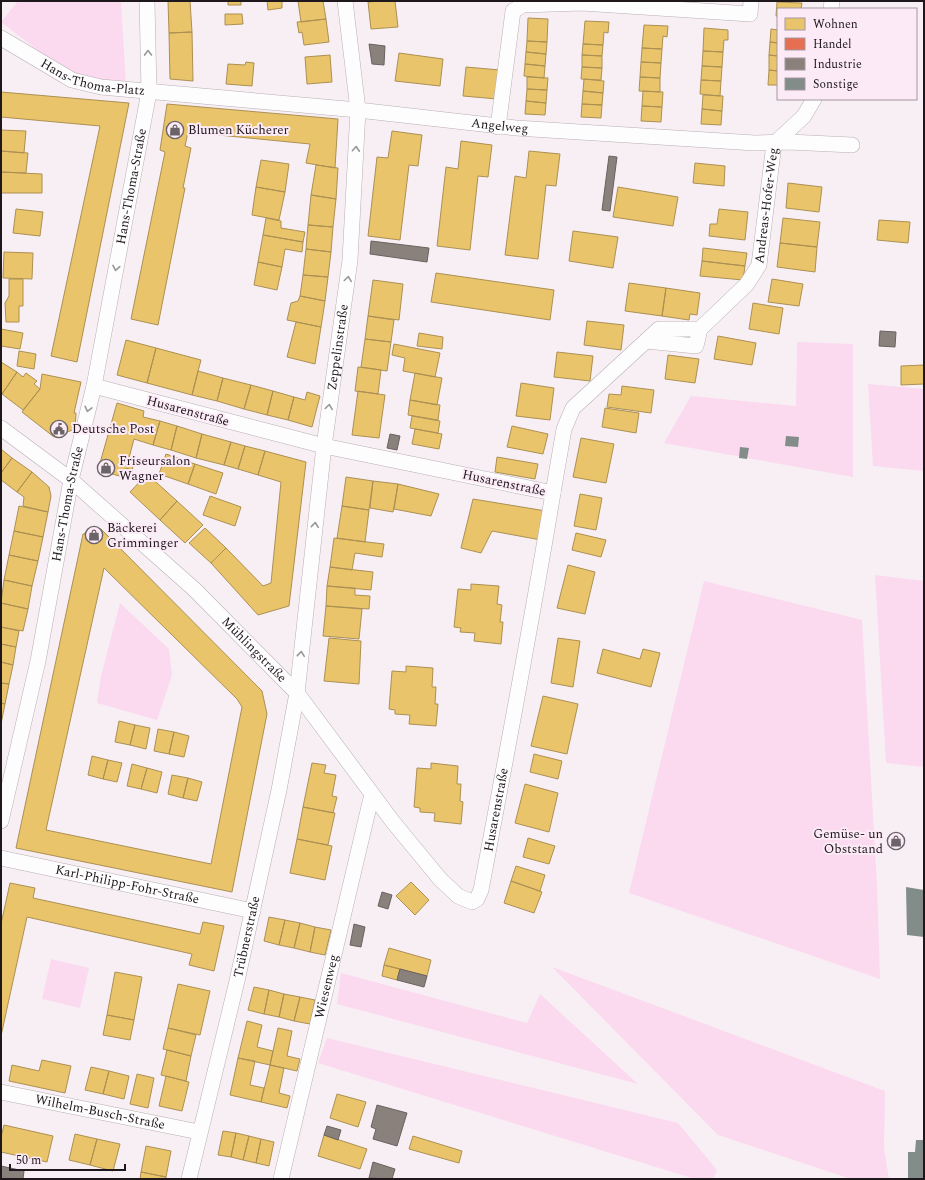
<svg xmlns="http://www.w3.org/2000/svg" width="925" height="1180" font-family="Spectral,serif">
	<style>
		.green { fill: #fbd9ef }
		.homes { fill: #e9c46a; stroke: #ac9053; fill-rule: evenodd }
		.shops { fill: #e76f51; stroke: #ab5541 }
		.industry { fill: #8a817c; stroke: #6a625f }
		.building { fill: #828d8a }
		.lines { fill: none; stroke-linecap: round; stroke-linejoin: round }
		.minor-casing { stroke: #b7afb4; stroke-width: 16 }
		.minor { stroke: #fefdfe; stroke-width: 15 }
		.oneway { stroke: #999698 }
		.labels { text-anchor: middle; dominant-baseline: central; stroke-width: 4; stroke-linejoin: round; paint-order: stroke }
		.street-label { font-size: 13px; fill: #1e181c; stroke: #fcebf6 }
		.poi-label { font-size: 13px; fill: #1e181c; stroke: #fcebf6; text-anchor: start }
	</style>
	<rect width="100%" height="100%" fill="#f8eff5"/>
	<path class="green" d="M18,1H121L126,85L74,78L1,22Z
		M797,342L853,344V477L664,443L691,396L796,406Z
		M868,384L924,389V471L873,466Z
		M875,575L924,581V767L886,763Z
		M704,581L862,620L877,885L880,979L629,893Z
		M120,603L169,649L172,675L157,720L97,703L101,676Z
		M51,959L89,968L80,1008L42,999Z
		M552,967L885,1091L884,1148L889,1179H851L718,1135Z
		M341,973L527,1023L540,994L638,1084L337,1004Z
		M327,1038L678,1123L717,1170L713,1179H695L318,1063Z"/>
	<path class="homes" d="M168,1H190L192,32L169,33Z
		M228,1H241V5H228Z
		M267,1H282V8L268,10Z
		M298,1H323L326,19L301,22Z
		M380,1H395L398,27L371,29L368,2Z
		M777,2L802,3L801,9H778V16H776Z
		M225,14H242L243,24L225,25Z
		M528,18L548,19L547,42L527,41Z
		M326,19L329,42L304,45L302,32L299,33L297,22Z
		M585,21L609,22L608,33L604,32L603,45L583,44Z
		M644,25L668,26L667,37L663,36L662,49L642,48Z
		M704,28L728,30V40H724L723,52L703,51Z
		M771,29L778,30V43L770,42Z
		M192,32L193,81L170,79L169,33Z
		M527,41L547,42L546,54L526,52Z
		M770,42L778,43V56L769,55Z
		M583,44L603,45L602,56L582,55Z
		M642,48L662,49L661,63L641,62Z
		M703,51L723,52L722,67L702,66Z
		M526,52L546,54L545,66L525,64Z
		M399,53L443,59L440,86L395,81Z
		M330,55L332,82L307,84L305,57Z
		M582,55L602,56V68L582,67Z
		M769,55L778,56V71L769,70Z
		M246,62L254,63L252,86L226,84L228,64L245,65Z
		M641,62L661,63L660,78L640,77Z
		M525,64L545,66L544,78L524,76Z
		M702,66L722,67L721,81L701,80Z
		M466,67L500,70L497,99L463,96Z
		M582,67L602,68L601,80L581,79Z
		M769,70L778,71V85H768Z
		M527,77L548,78L547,90L527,89Z
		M640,77L660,78V92L639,91Z
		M584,79L604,81L603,93L583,91Z
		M701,80L721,81L720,96L700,94Z
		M527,89L547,90L546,103L526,101Z
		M583,91L603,93L602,105L582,104Z
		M643,91L663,92L662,107L642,106Z
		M1,92L129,103L77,362L51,356L100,126L1,117Z
		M703,95L723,96L722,111L702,109Z
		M526,101L546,103L545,115L525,114Z
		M167,104L338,119L335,168L306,163L310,144L188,132L185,146L191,148L183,188H185L158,325L131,319L165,152L160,150Z
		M582,104L602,105L601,118L581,117Z
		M642,106L662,107L661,122L641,121Z
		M702,109L722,111L721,125L701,124Z
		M1,130L26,131L24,153L1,151Z
		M392,131L422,135L418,166L409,165L400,240L368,236L377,157L388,158Z
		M461,141L492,145L488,177L478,176L470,250L437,246L446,167L458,169Z
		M1,151L28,153L26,173L1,172Z
		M529,151L560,154L556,186L546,185L538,259L505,255L515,176L526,178Z
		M261,160L289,164L285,192L256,187Z
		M695,163L725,166L724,186L693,183Z
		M316,165L338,168L336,199L311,195Z
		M1,172L42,174V193H1Z
		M788,183L822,187L819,212L786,208Z
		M256,187L285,192L279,220L252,215Z
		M618,187L678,197L673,226L613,217Z
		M311,195L336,199L333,227L308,225Z
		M16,209L43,212L40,236L13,233Z
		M719,209L748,212L745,240L709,236L710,224H717Z
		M266,218L281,221V228L305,232L303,242L263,235Z
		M783,218L820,222L817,247L780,243Z
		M879,220L910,222L908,243L877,240Z
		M308,225L333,227L331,252L306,249Z
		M573,231L618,237L613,268L569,261Z
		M263,235L303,242L302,252L285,249L282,267L258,262Z
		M780,243L817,247L815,272L777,267Z
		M703,248L747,253L745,266L702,261Z
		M306,249L331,252L328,277L303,275Z
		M4,252L33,253L32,279L3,278Z
		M702,261L745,266L743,280L700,276Z
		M258,262L282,267L277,290L254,285Z
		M436,273L554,290L550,320L431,302Z
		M303,275L328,277L325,301L300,296Z
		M9,279H23V306H19V322H6L5,303L9,296Z
		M772,279L803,284L799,306L768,302Z
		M373,280L403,284L399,320L368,316Z
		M629,283L666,288L662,316L625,311Z
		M666,288L700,293L697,315L690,314L689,320L662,316Z
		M300,296L325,301L321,327L287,320L291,303L298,301Z
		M753,303L783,308L779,334L749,329Z
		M368,316L394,320L391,342L365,339Z
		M587,321L624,325L621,350L584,345Z
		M296,322L321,327L315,364L287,357Z
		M1,329L23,333L20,349L1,346Z
		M419,333L443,337L442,349L417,346Z
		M718,336L756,343L752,365L714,359Z
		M365,339L391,342L387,371L361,367Z
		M126,340L156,348L147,383L117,375Z
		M394,344L440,353L435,377L403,371L405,358L392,355Z
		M156,348L201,360L192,395L147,383Z
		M19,351L36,354L34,369L17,366Z
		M557,352L593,356L590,381L554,377Z
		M668,355L699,359L695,383L665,379Z
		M1,362L17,372L2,394L1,393Z
		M924,365V384L901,385V366Z
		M358,367L381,370L378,394L355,391Z
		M198,371L223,378L217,401L192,395Z
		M17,372L23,377L26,373L37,381L34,384L40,389L23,410L2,394Z
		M415,373L442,378L437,405L410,400Z
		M42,374L81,382L74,413H76L75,429L54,437L22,412L40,389Z
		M223,378L251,385L244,409L217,401Z
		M521,383L554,388L550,420L516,416Z
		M251,385L273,391L267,415L244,409Z
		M622,386L654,390L651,413L607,407L609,394L621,395Z
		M273,391L294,397L288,420L267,415Z
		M358,391L385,395L379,438L352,435Z
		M307,392L320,396L312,427L288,420L294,397L305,400Z
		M410,400L440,405L438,420L408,415Z
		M117,403L144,411L143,417L160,421L153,445L134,439L129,458L135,460L132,470L126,468L123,477L98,470Z
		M605,408L639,413L636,433L602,427Z
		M412,416L440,421L438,433L410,428Z
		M160,421L177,426L171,450L153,445Z
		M177,426L202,434L196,458L171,450Z
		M512,426L548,434L543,454L507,447Z
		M415,429L442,434L439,449L412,444Z
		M202,434L231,442L224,465L196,458Z
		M581,438L614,444L606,483L573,477Z
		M231,442L245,446L238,469L224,465Z
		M245,446L265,451L258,475L238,469Z
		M1,449L12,458L1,473Z
		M265,451L306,462L289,606L258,615L211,563L226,548L263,586L271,583L281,482L258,475Z
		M166,454L195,464L188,484L159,474Z
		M497,457L538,464L535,479L495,472Z
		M12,458L32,472L17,492L1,480V473Z
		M195,464L223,473L216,494L188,484Z
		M32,472L49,487L51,496L48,512L23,506L24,497L17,492Z
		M147,474L177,501L160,520L130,492Z
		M346,477L373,481L369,510L342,506Z
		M373,481L398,484L393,512L370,508Z
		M398,484L439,494L431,516L394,509Z
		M580,494L602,498L596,530L574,526Z
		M210,496L241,507L235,526L203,515Z
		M473,499L546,511L541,540L492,531L481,553L461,548Z
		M177,501L203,525L185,543L160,520Z
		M19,506L48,512L43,537L14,531Z
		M342,506L369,510L365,542L337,538Z
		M205,528L226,548L211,563L189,543Z
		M101,529L262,691L267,714L232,892L16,848L83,534ZM104,568L237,699L242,707L211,864L46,830Z
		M14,531L43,537L38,561L9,555Z
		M576,533L606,540L601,557L572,550Z
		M334,538L384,544L382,557L355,553L352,570L330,567Z
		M9,555L38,561L32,586L4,580Z
		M568,565L595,572L585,614L557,608Z
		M330,567L373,572L371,590L327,586Z
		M4,580L32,586L28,609L1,603Z
		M471,584L499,586L497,604L502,605L500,622H503L501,644L474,641L475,633L460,632L461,628L454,627L458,589L471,590Z
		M327,586L355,588V595L370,596L369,609L326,606Z
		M1,603L28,609L23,631L1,627Z
		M326,606L362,609L359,639L323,636Z
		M1,627L19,631L16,647L1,644Z
		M329,638L361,641L359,684L324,681Z
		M558,638L580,641L573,687L551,683Z
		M1,644L16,647L13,665L1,662Z
		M603,649L640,659L643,649L660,653L651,687L597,673Z
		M1,662L13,665L9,684L1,683Z
		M406,666L433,668L432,687H436L435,704H438L436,726L409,724L410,715L395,714V710L389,709L392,671L406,672Z
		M1,683L9,684L5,704L1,703Z
		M543,696L578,704L567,754L531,746Z
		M1,703L5,704L1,724Z
		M119,721L135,725L130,745L115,742Z
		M135,725L150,728L146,749L130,745Z
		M158,729L174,732L169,754L154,751Z
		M174,732L189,736L184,757L169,754Z
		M534,754L562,761L558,779L530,772Z
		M92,756L108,760L103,779L88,775Z
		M108,760L122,763L117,782L103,779Z
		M312,763L326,765L324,773L336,775L332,796L337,797L333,813L303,807Z
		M431,763L458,766L457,784H461L460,801L463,802L461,824L434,821L435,813L420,812V808L414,807L417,768L431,769Z
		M132,764L147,768L141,789L127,786Z
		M147,768L162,772L157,793L141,789Z
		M172,775L188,778L183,798L168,794Z
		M188,778L202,782L197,801L183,798Z
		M525,784L558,793L549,832L515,823Z
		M303,807L335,813L328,845L297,839Z
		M528,838L555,846L549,864L523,857Z
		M297,839L332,846L325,880L290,873Z
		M516,866L545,875L540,891L511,881Z
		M511,881L542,892L534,913L504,903Z
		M411,882L429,900L415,915L396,896Z
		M10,883L35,888L33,898L200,934L203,922L224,926L214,971L189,965L192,954L27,917L1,1036V924Z
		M269,917L285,920L279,945L264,941Z
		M285,920L300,923L294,948L279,945Z
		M300,923L315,927L310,952L294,948Z
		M315,927L331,930L325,955L310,952Z
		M389,948L431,960L427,976L384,965Z
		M384,965L400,969L397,980L382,976Z
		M115,972L142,977L134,1020L107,1015Z
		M178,984L210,991L200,1035L168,1028Z
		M254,987L269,990L264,1014L248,1010Z
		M269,990L284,994L279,1017L264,1014Z
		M284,994L300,997L294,1021L279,1017Z
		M300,997L315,1000L310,1024L294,1021Z
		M107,1015L134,1020L130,1040L103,1035Z
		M247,1021L262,1025L257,1047L273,1051L270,1065L238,1058Z
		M168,1028L196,1035L191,1056L163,1049Z
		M278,1028L292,1031L287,1056L300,1059L297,1071L270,1065Z
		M167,1050L191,1056L186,1081L161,1075Z
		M238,1058L255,1061L250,1085L264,1088L261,1102L230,1095Z
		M42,1060L71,1066L65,1093L9,1081L12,1065L39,1071Z
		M270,1065L284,1068L279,1093L290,1096L287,1108L261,1102Z
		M91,1067L109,1071L103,1094L85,1090Z
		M109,1071L129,1076L124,1099L103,1094Z
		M137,1074L154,1078L148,1108L130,1104Z
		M166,1076L189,1082L182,1111L159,1106Z
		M337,1094L366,1102L358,1127L330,1118Z
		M4,1125L53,1136L47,1162L1,1152V1137Z
		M223,1131L236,1133L231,1157L218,1155Z
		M236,1133L249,1136L243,1160L231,1157Z
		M75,1134L97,1139L90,1165L69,1160Z
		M324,1135L367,1149L360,1169L318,1156Z
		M249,1136L261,1139L256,1163L243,1160Z
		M413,1136L462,1151L459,1163L409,1149Z
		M97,1139L120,1144L113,1171L90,1165Z
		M261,1139L274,1142L269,1166L256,1163Z
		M146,1146L171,1151L166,1177L141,1172Z
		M141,1172L166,1177V1179H140Z"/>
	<path class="shops" d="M891,835L902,836L901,848L890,847Z"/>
	<path class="industry" d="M369,44L385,46L384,65L372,64Z
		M609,156L617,157L610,211L602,210Z
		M371,241L429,248L427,262L370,254Z
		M880,331L896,332L895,347L879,346Z
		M390,434L400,436L397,450L387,448Z
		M382,892L392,895L388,909L378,906Z
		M354,924L365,927L361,947L350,945Z
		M400,969L427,976L424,987L397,980Z
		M377,1105L407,1113L397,1146L373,1139L376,1129L371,1127Z
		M327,1126L341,1130L338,1140L324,1135Z
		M373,1162L395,1169L392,1179L369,1178Z
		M1,1166L24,1171L23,1179H1Z"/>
	<path class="building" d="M786,436L799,437L798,447L785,446Z
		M740,447L749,448L747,459L739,458Z
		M906,887L924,890V937L907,935Z
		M916,1140H924V1179H908V1152H915Z"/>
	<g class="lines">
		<defs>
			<g id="minor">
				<path d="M831,9L832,1"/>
				<path id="s1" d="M1,38L72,80L101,87L358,110L516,128L755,143L789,142L852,145"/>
				<path d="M498,127L513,11L523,5L582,3L750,14L751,1"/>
				<path d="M646,341L696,346L700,329"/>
				<path id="s2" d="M1,428L71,480L194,589L297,693L393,822L440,879L458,896L472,902L477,899L481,890C506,758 531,626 553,493L324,446L94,386"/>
				<path id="s3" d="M553,493L564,429L573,408L659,329H700L747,284L759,265L774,144L804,116L814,99"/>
				<path id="s4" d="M1,821L38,661L71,480L94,386L149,92L147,1"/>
				<path id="s5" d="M1,858L253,911"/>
				<path id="s6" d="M1,1092L199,1132"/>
				<path id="s7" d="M189,1179L237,981L279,790L297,693L324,446L350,260L358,110L345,1"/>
				<path id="s8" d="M281,1179L372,794"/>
			</g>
		</defs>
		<use href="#minor" class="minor-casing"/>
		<use href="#minor" class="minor"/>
	</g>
	<defs><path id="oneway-chevron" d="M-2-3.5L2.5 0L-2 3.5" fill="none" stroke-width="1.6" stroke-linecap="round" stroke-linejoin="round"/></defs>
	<g class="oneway">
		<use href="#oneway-chevron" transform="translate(148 53) rotate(-91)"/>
		<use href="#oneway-chevron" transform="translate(356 149) rotate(-86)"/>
		<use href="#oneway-chevron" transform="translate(116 268) rotate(101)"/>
		<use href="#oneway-chevron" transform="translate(348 279) rotate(-82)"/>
		<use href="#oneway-chevron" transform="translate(329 407) rotate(-82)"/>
		<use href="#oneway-chevron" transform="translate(88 409) rotate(104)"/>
		<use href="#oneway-chevron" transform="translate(315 525) rotate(-84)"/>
		<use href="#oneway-chevron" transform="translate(301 654) rotate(-84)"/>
	</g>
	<defs>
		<symbol id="shop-ring" viewBox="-11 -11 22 22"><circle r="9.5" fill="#fcebf6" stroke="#6a6368" stroke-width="1.5"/><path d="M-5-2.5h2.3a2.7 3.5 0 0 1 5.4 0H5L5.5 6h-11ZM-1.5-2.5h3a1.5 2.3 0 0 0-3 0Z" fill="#6a6368"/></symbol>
		<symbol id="civic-ring" viewBox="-11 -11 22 22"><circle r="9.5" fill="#fcebf6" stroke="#6a6368" stroke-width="1.5"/><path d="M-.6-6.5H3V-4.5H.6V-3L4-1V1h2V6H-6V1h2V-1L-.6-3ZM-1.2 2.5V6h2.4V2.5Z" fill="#6a6368"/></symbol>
	</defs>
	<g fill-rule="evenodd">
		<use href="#shop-ring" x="165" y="120" width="20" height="20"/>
		<use href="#civic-ring" x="49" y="419" width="20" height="20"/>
		<use href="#shop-ring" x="96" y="458" width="20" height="20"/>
		<use href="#shop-ring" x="84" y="525" width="20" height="20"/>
		<use href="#shop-ring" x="886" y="831" width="20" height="20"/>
	</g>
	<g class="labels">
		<g class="street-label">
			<text stroke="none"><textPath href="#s1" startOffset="102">Hans-Thoma-Platz</textPath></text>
			<text stroke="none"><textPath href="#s1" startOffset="513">Angelweg</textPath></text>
			<text stroke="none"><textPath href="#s4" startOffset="648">Hans-Thoma-Straße</textPath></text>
			<text stroke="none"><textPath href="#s3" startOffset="393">Andreas-Hofer-Weg</textPath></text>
			<text stroke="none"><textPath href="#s7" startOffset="846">Zeppelinstraße</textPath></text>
			<text transform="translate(188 411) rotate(15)">Husarenstraße</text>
			<text transform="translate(504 483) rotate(12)">Husarenstraße</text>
			<text stroke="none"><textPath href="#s4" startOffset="324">Hans-Thoma-Straße</textPath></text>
			<text stroke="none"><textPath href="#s2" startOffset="337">Mühlingstraße</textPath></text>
			<text stroke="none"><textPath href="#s2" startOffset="770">Husarenstraße</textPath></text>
			<text stroke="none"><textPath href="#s5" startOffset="129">Karl-Philipp-Fohr-Straße</textPath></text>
			<text stroke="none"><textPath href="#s7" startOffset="249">Trübnerstraße</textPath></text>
			<text stroke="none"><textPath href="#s8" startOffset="198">Wiesenweg</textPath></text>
			<text stroke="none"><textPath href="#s6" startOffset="101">Wilhelm-Busch-Straße</textPath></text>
		</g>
		<g class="poi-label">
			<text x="188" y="130">Blumen Kücherer</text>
			<text x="72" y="429">Deutsche Post</text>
			<text x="119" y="461">Friseursalon<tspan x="119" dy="15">Wagner</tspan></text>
			<text x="107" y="528">Bäckerei<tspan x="107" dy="15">Grimminger</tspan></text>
			<text x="883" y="834" text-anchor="end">Gemüse- un<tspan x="883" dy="15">Obststand</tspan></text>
		</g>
	</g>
	<rect width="925" height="1180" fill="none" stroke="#1e181c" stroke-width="4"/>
	<rect x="777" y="8" width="140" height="92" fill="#fcebf6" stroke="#a3979f"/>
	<rect x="785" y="18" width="20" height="12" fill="#e9c46a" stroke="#a3979f"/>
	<text x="813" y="28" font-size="12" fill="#1e181c">Wohnen</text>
	<rect x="785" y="38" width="20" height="12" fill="#e76f51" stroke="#a3979f"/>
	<text x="813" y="48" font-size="12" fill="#1e181c">Handel</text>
	<rect x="785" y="58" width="20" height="12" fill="#8a817c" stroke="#a3979f"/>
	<text x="813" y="68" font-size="12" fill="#1e181c">Industrie</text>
	<rect x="785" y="78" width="20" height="12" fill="#828d8a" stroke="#a3979f"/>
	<text x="813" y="88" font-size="12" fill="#1e181c">Sonstige</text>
	<path d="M10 1164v6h115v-6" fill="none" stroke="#1e181c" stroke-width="2"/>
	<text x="16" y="1164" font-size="12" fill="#1e181c" stroke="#fcebf6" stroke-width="3" paint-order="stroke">50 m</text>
</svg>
